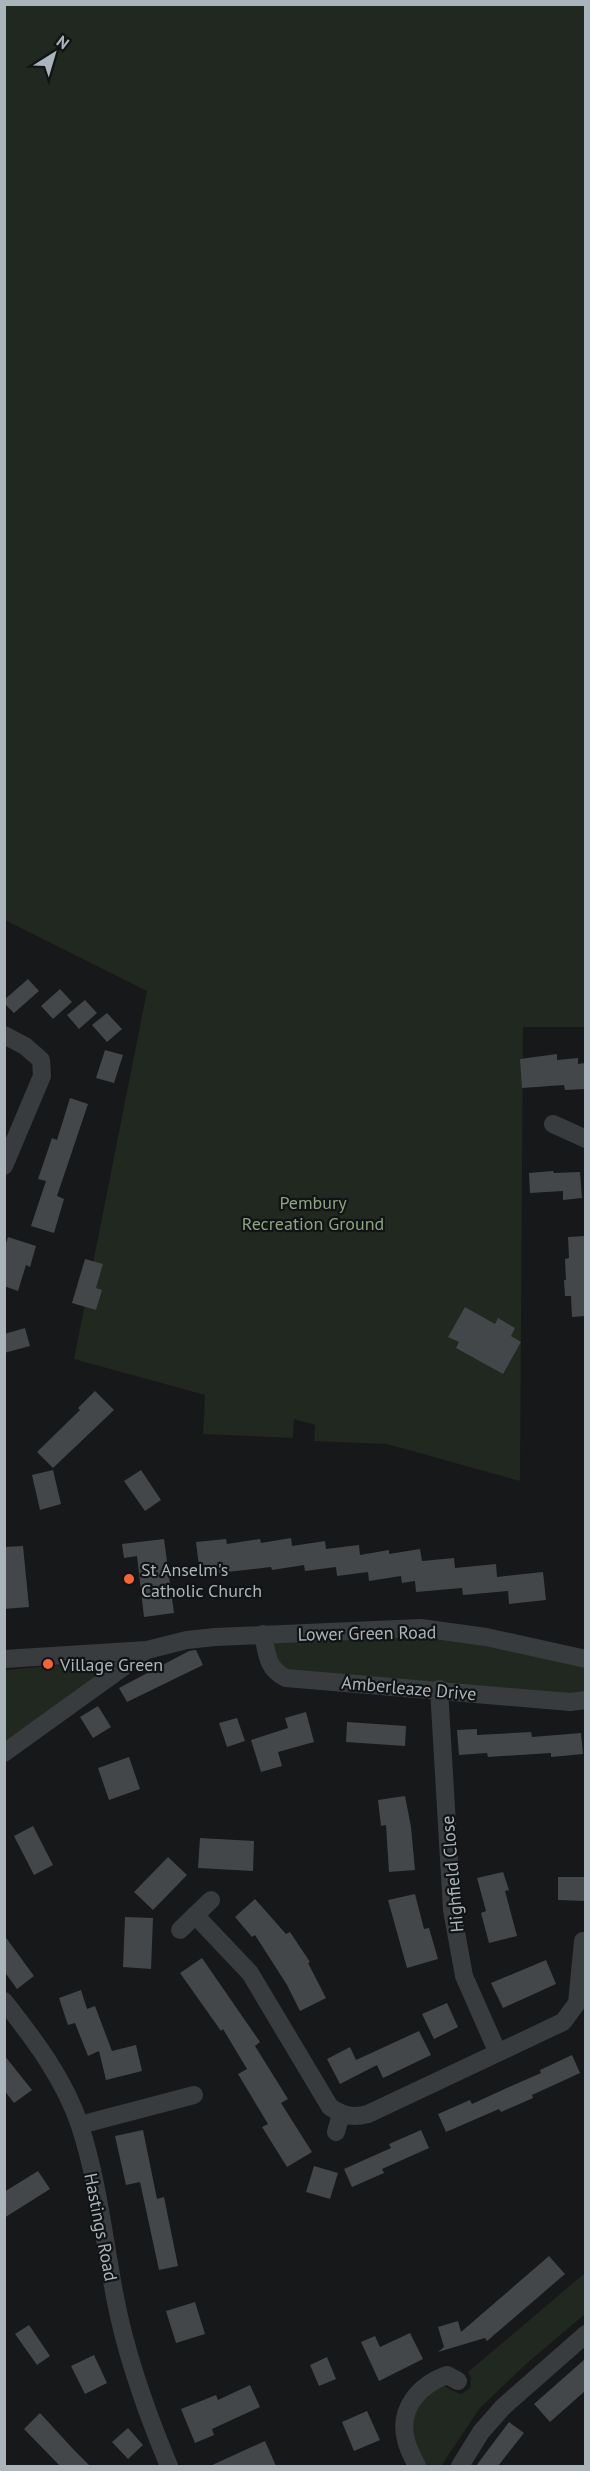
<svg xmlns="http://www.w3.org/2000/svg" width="590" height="2471" font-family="'PT Sans',sans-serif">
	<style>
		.green { fill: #21281f }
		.building { fill: #434749 }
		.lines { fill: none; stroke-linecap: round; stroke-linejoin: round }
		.minor { stroke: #383c3f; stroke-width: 18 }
		.poi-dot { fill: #f76332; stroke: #121314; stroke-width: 2 }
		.labels { text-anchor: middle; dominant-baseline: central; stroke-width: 4.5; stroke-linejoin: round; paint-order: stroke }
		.park-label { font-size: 18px; fill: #8da580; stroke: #121314 }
		.poi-label { font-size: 18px; fill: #a9b5ba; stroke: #121314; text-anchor: start }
		.street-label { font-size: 18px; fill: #a9b5ba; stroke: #121314 }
	</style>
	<rect width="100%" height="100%" fill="#171819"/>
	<path class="green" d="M4,5H585L586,1027H523L520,1481L387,1444L314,1441L315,1425L294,1419L293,1438L203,1434L205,1395L74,1359L147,991L5,920Z
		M421,1628L585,1659V1700L286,1678L263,1634Z
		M107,1661L109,1669L5,1741V1670Z
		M585,2273V2314L526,2364L479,2409L441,2466H422C411,2425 402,2412 440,2383L451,2390L461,2394L470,2388L471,2378L468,2372Z"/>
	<path class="building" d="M28,979L39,991L14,1013L4,1003V1000Z
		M60,989L72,1002L53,1019L41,1006Z
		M85,1000L97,1013L79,1029L67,1015Z
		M107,1013L122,1029L107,1042L92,1025Z
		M105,1050L123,1055L114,1083L96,1078Z
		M557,1054V1060L578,1058V1064L585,1063V1089L565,1090L564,1085L522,1088L520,1059Z
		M70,1098L88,1104L57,1196L64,1199L54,1233L31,1226L46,1181L38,1179L52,1138L57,1140Z
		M553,1171L554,1173L580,1172L582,1198L563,1200V1191L530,1193L529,1173Z
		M585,1236V1316L572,1317L571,1296H565L564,1280H566L565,1259L569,1258L568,1237Z
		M8,1237L36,1246L30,1267L26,1265L18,1291L4,1286V1249Z
		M85,1259L103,1264L96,1288L102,1290L96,1310L72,1303Z
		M465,1307L495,1324L498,1318L515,1328L511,1336L521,1342L503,1374L456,1348L459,1342L448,1337Z
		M25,1328L30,1346L4,1353V1334Z
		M95,1391L114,1410L53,1468L37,1452L80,1410L78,1408Z
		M53,1470L61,1504L40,1510L32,1475Z
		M141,1470L161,1500L145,1511L124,1481Z
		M291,1538L292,1546L325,1541L326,1549L359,1545L360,1555L389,1550V1554L420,1549L422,1561L454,1558L455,1568L496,1564L497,1577L543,1572L546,1600L509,1604L508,1591L463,1595L462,1588L416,1592L415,1581L402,1583L401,1576L369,1581L368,1572L337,1576L336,1567L305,1571L304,1565L272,1570L271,1567L200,1575L196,1542L226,1539L227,1544L260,1539L261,1543Z
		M164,1539L174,1613L144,1617L137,1556L124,1558L122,1544Z
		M23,1546L29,1607L4,1609V1547Z
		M196,1650L203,1665L127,1702L119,1688L189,1651Z
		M98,1706L111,1727L93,1738L80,1717Z
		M306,1712L314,1742L278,1752L282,1766L261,1772L251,1740L288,1728L285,1718Z
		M237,1718L245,1741L227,1747L219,1723Z
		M347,1722L406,1726L405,1746L346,1742Z
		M477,1729V1735L531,1732L532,1737L581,1733L583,1754L551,1757V1753L488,1757L487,1753L459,1755L457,1730Z
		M129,1757L140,1789L109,1800L98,1768Z
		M405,1796L411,1827L415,1870L389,1872L386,1825L381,1826L378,1800Z
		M33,1826L53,1865L34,1875L14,1836Z
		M200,1838L254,1841L253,1871L198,1868Z
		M168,1857L187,1875L153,1910L134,1892Z
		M503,1872L509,1890L505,1891L517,1936L489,1943L481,1913L486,1911L477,1878Z
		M558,1877H585V1901L558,1900Z
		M415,1894L424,1929L429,1928L438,1959L407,1968L388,1900Z
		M255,1899L286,1934L290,1932L310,1962L308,1963L326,1998L300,2011L287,1985L255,1935L252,1937L235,1917Z
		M125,1917L153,1918L151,1969L123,1967Z
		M4,1935L34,1976L17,1989L4,1971Z
		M202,1958L260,2042L255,2046L288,2099L281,2103L312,2152L287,2167L262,2127L268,2124L238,2074L247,2069L223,2029L221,2031L180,1973Z
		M546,1960L556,1984L503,2008L491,1983Z
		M81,1990L87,2009L95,2006L112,2051L136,2045L142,2071L106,2080L99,2051L88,2056L75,2023L68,2025L59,1998Z
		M447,2003L458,2027L434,2039L422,2014Z
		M419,2031L431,2055L383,2078L377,2065L340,2084L327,2059L350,2047L356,2060Z
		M4,2055L32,2090L14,2103L4,2090Z
		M572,2055L580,2073L532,2095L533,2098L501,2112L499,2109L446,2132L438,2114L470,2100L472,2104L509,2087L541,2073L540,2070Z
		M143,2130L157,2199L164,2197L178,2266L159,2270L140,2182L126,2185L115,2136Z
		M421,2130L429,2148L382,2169L384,2173L352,2187L344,2169L391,2148L389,2144Z
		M314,2166L338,2173L330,2199L306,2192Z
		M38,2171L50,2189L4,2218V2192Z
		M549,2256L565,2274L487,2341L485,2338L438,2352L444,2347L438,2327L458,2321L461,2332Z
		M195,2302L205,2334L176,2343L166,2311Z
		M29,2325L50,2356L37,2365L15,2334Z
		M410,2333L423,2359L379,2381L361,2342L375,2336L380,2347Z
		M94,2355L107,2383L85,2394L71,2366Z
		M327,2357L336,2379L319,2386L310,2365Z
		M585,2359V2391L550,2422L534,2404Z
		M250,2385L260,2407L212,2429L214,2435L195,2443L181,2409L216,2395L218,2400Z
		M367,2411L380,2440L354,2451L342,2422Z
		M40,2413L74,2450L90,2466H60L24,2429Z
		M509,2422L524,2433L498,2466H476Z
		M128,2428L143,2445L128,2459L112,2442Z
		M265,2441L276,2466H210Z"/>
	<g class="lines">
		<path class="minor" d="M4,1035L25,1046L41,1060L42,1076L4,1166
			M553,1124L586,1139
			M263,1634C267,1654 267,1669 286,1678L570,1702L586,1700
			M4,1659L147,1650L187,1640L215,1637L421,1628L486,1637L586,1659
			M439,1689L452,1910L464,1976L497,2051
			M4,1753L147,1650
			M195,1915L250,1973L330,2107C344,2116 353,2118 368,2114L563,2022L577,2003L583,1941
			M180,1930L211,1900
			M4,2001C34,2039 65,2080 80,2126C98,2181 104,2240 115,2297C126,2356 146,2411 169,2466
			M80,2125L194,2095
			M336,2132L341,2114
			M417,2466C413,2458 408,2449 406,2440C398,2409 419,2385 447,2375L458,2381
			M460,2466L481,2432L503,2407L586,2334"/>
	</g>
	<g class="poi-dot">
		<circle cx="129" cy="1579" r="6"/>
		<circle cx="48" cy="1664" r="6"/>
	</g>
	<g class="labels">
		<g class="park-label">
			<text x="313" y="1202">Pembury<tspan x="313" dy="21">Recreation Ground</tspan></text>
		</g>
		<g class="poi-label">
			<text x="141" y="1569">St Anselm's<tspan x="141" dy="21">Catholic Church</tspan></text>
			<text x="60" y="1664">Village Green</text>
		</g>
		<g class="street-label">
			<text transform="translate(367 1633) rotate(-1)">Lower Green Road</text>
			<text transform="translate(409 1688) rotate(5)">Amberleaze Drive</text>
			<text transform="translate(452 1874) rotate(-95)">Highfield Close</text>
			<text transform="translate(101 2227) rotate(79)">Hastings Road</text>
		</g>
	</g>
	<rect width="590" height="2471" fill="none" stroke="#a9b5ba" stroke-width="12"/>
	<g transform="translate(54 54) rotate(37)" stroke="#121314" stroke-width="4.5" paint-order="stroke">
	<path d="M0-4.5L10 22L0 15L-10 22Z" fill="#a9b5ba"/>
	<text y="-9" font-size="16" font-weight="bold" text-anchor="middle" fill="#a9b5ba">N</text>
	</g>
</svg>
